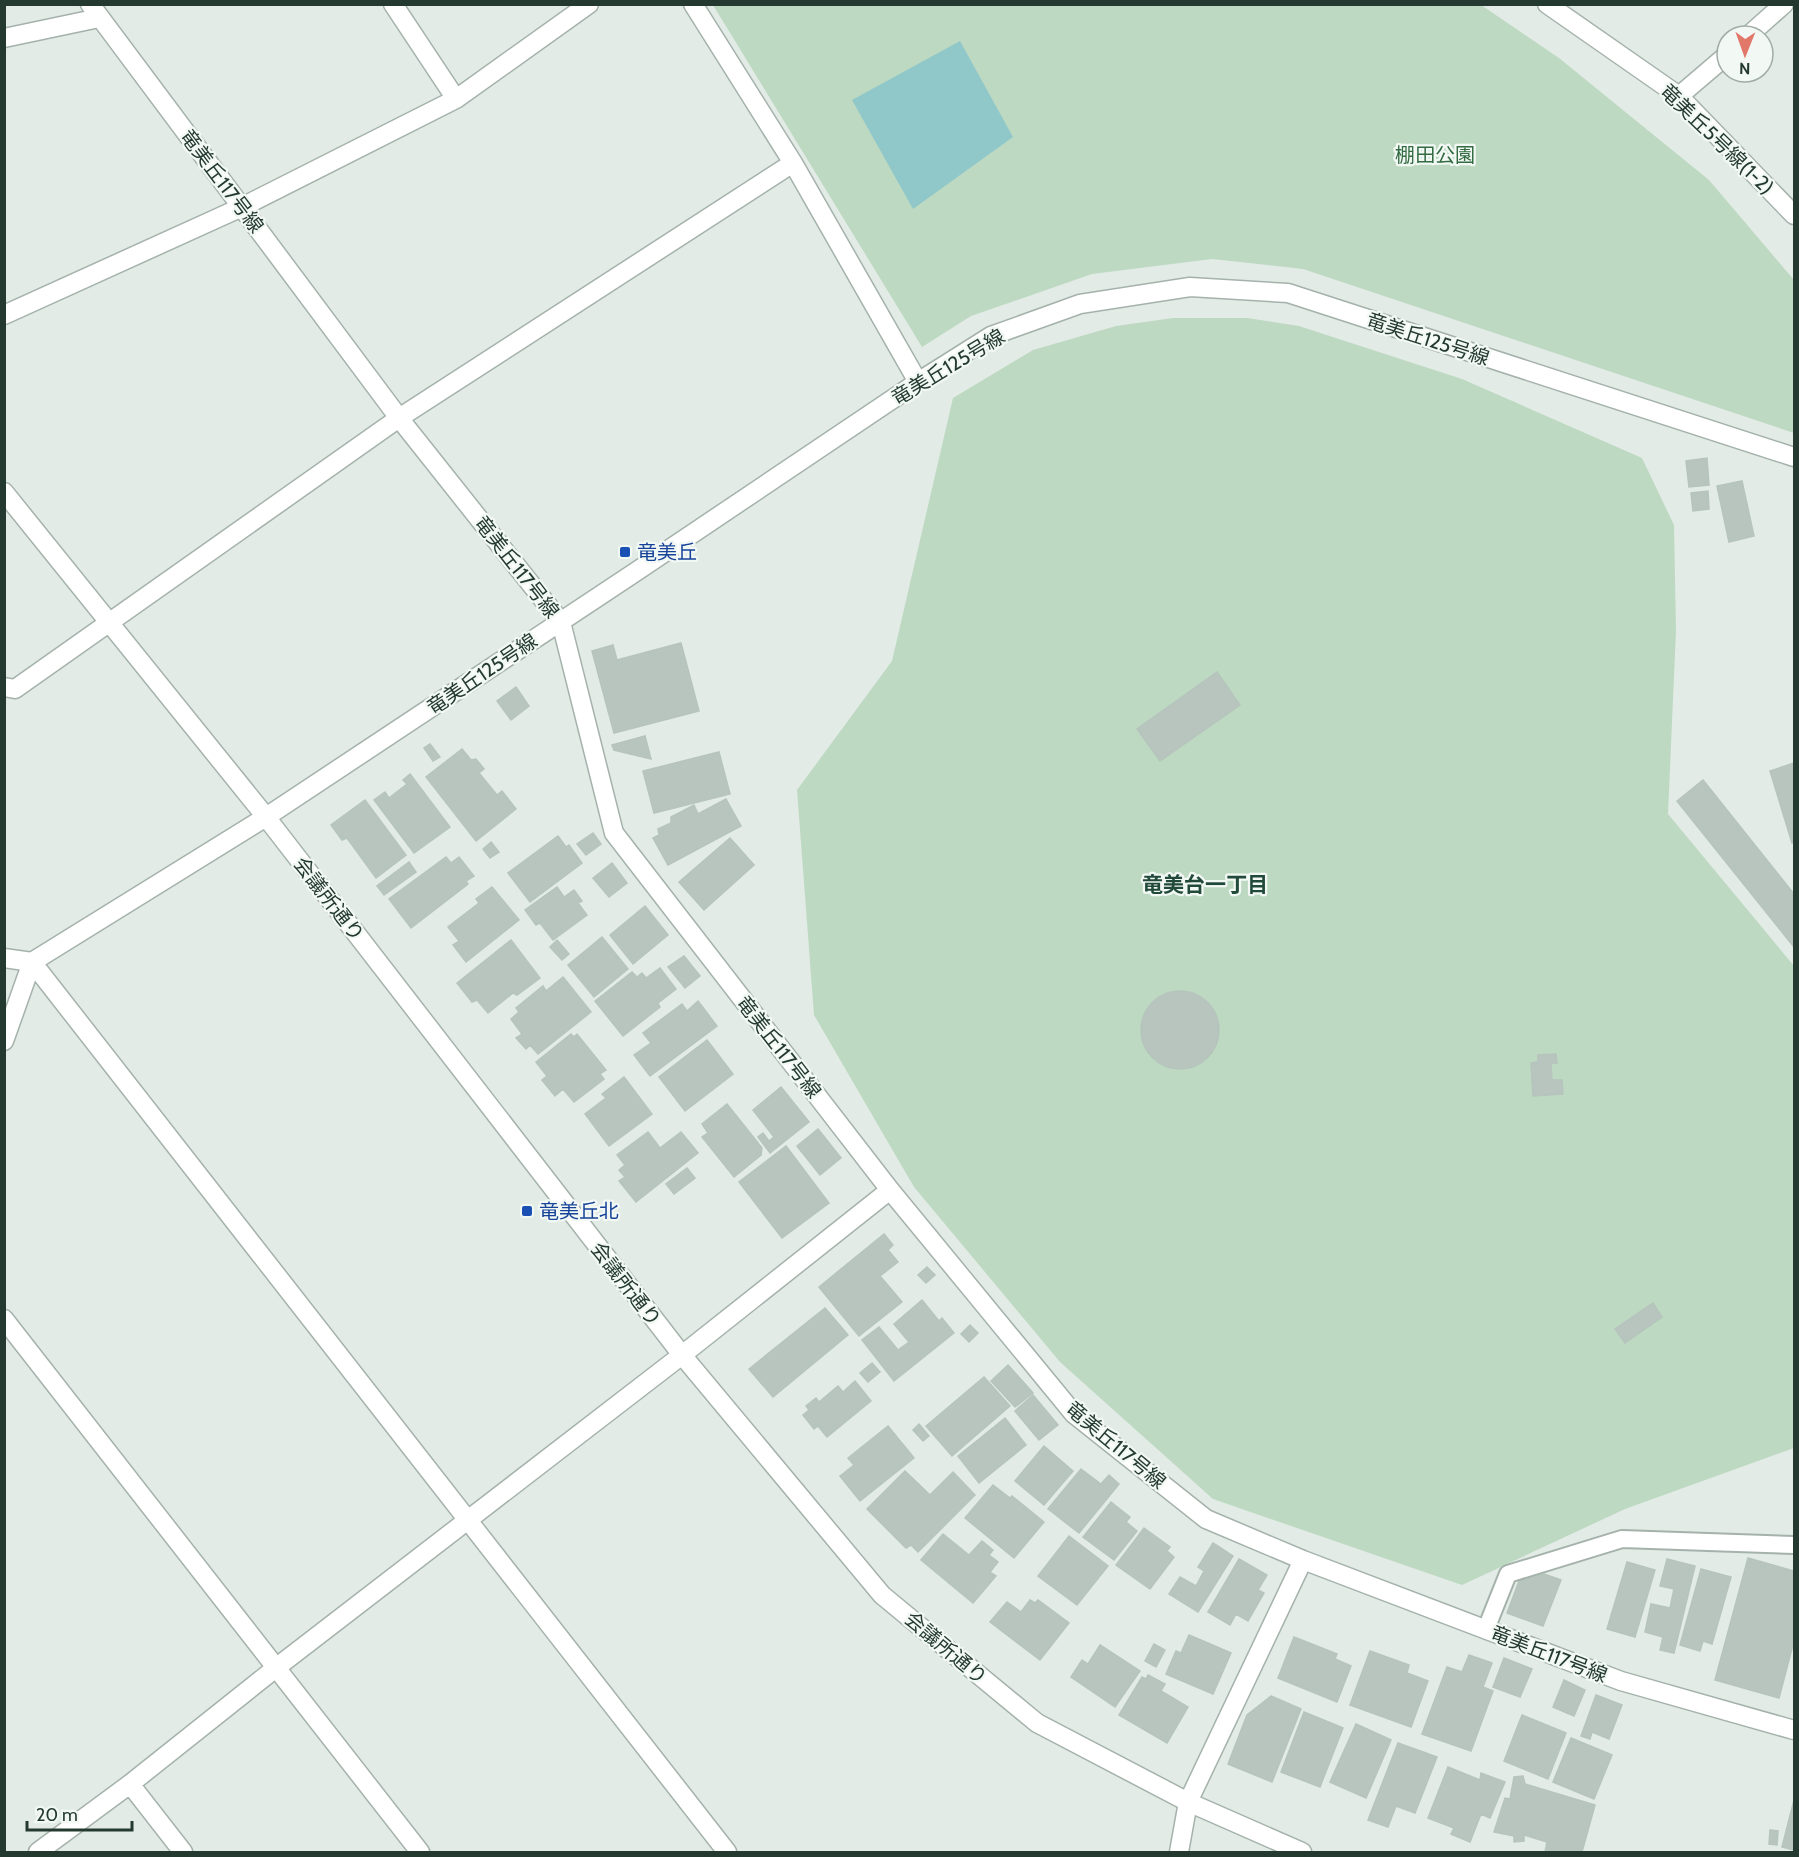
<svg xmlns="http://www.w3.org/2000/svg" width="1799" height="1857" font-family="Cabin,'Noto Sans JP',sans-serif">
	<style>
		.green { fill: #bed9c2 }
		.water { fill: #90c8ca }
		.building { fill: #b8c5bf; stroke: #b5c4bc; stroke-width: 1.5 }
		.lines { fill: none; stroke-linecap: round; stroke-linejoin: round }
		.service-casing { stroke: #a5b2ac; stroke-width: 20 }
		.minor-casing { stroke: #a5b2ac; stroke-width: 21 }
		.tertiary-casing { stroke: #a5b2ac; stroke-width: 21 }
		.service { stroke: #fff; stroke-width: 16 }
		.minor { stroke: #fff; stroke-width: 18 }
		.tertiary { stroke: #fff; stroke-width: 18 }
		.transit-dot { fill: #1a4fb4; stroke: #f2f8f4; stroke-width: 2 }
		.labels { text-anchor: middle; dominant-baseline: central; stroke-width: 4.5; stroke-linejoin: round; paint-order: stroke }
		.street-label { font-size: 20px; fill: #243a31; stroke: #f2f8f4 }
		.park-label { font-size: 20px; fill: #336c42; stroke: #f2f8f4 }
		.transit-label { font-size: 20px; fill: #164399; stroke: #f2f8f4; text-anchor: start }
		.neighbourhood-label { font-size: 21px; font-weight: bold; fill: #224a3b; stroke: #f2f8f4 }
	</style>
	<rect width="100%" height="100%" fill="#e2ebe6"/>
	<path class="green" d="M713,5H1481L1559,58L1709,180L1794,280V433L1303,269L1212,259L1092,274L971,316L922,347Z
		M1173,318H1247L1299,326L1462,379L1642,458L1674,525L1676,631L1668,814L1794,966V1448L1625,1509L1462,1585L1213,1499L1060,1362L914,1187L814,1015L797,790L892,661L953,398L1033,350L1116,326Z"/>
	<path class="water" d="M960,41L1013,137L913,209L852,100Z"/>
	<path class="building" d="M1707,458L1709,485L1689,487L1686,461Z
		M1742,481L1754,536L1729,542L1717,486Z
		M1708,491L1709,509L1693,511L1691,493Z
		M681,643L699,711L614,733L592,651L613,645L617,660Z
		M1217,672L1240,705L1160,761L1137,729Z
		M516,687L529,706L511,720L497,701Z
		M645,736L651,759L614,750L612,745Z
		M430,744L440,757L433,761L424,748Z
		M462,749L471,760L476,759L484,769L479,773L497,795L502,791L516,809L476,841L426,777Z
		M719,752L730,794L654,813L643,771Z
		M1794,763V842L1792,843L1770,771Z
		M410,774L450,827L414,853L374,800L385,792L389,798L407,784L403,780Z
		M1703,780L1794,894V947L1677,801Z
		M726,799L741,826L668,865L653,838L659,835L658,829L671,823V817L694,805L698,814Z
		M365,800L406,855L376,878L347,838L342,840L331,825Z
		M593,833L601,844L586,855L577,844Z
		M558,836L566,847L569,845L582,863L530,902L508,873Z
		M730,838L754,865L704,910L679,882Z
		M491,842L499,852L490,858L483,849Z
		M446,857L451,863L459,857L474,876L466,881L468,884L411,928L389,899Z
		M409,862L416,872L384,895L377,886Z
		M612,863L627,883L609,897L593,878Z
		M492,887L519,920L466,962L453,945L459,941L448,927L479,903L476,899Z
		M557,887L564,897L574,890L582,901L578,903L587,915L553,940L540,923L536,925L525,910Z
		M645,906L668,935L633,964L610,935Z
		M602,937L628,969L594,997L568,965Z
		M511,940L540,978L517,995L513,993L488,1013L477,1000L472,1002L457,983Z
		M557,940L569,954L562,960L550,947Z
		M684,956L700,976L685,988L668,967Z
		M660,968L676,989L658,1003L660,1007L623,1036L595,1001L632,972L637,977L642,973L646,978Z
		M563,977L591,1012L538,1054L530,1045L526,1049L516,1038L522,1034L511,1019L519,1012L516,1008L543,986L546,991Z
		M1141 1030a39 39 0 1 1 78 0a39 39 0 1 1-78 0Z
		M698,1001L717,1026L650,1076L634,1055L651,1043L643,1033L682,1004L687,1011Z
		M571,1034L574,1037L577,1034L606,1070L600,1074L604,1079L574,1102L563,1089L555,1096L542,1080L547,1076L536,1062Z
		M707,1040L733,1074L685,1111L659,1077Z
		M1556,1054L1557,1063H1551L1552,1080H1562L1563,1094L1533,1096L1531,1063L1538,1062V1055Z
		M624,1077L652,1114L609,1146L585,1114L606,1098L602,1094Z
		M781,1087L809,1122L770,1153L758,1137L763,1133L769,1141L774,1137L753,1110Z
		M727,1104L762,1148L761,1155L734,1177L702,1137L708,1133L702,1124Z
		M818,1129L841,1158L820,1175L797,1146Z
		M648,1132L660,1148L681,1132L698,1153L636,1202L619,1181L625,1177L619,1170L625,1165L617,1155Z
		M786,1146L829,1203L782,1238L739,1182Z
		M687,1168L695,1178L674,1194L666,1184Z
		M884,1234L893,1245L888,1250L898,1262L880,1276L902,1302L859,1336L819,1287Z
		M927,1267L935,1275L926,1283L918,1275Z
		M922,1300L939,1321L942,1318L954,1333L894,1381L862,1340L879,1327L898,1350L909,1342L894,1324Z
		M1653,1303L1662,1317L1625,1343L1615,1329Z
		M825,1308L848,1335L773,1397L749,1369Z
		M970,1325L978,1333L969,1342L961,1334Z
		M872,1363L880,1372L868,1382L860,1373Z
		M1008,1365L1033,1393L1015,1407L991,1381Z
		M984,1377L1010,1406L952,1456L926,1426Z
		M855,1381L871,1401L827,1437L818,1426L814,1429L803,1415L809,1410L806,1406L816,1398L819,1402L838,1386L843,1392Z
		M1033,1395L1058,1425L1039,1440L1015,1411Z
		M1005,1418L1026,1445L979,1483L958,1456Z
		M919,1424L929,1436L923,1441L913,1430Z
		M888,1426L914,1458L860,1501L840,1476L854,1465L848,1458Z
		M1044,1446L1073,1471L1044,1505L1015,1481Z
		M1081,1469L1101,1484L1109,1475L1119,1484L1079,1533L1048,1509Z
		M905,1471L930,1495L953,1472L975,1495L918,1552L911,1545L906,1548L867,1509Z
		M993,1485L1010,1498L1012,1496L1044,1522L1014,1558L965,1518Z
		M1111,1502L1130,1517L1126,1522L1137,1531L1114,1560L1083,1537Z
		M1144,1528L1170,1547L1167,1551L1174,1557L1150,1589L1116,1565Z
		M943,1534L969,1555L982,1541L993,1550L989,1555L998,1562L990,1572L996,1576L973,1603L921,1560Z
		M1069,1536L1108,1566L1077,1605L1038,1576Z
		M1213,1543L1233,1556L1198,1612L1169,1594L1180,1577L1196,1586L1204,1571L1198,1567Z
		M1748,1558L1794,1571V1641L1779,1698L1715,1680Z
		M1239,1559L1267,1575L1258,1590L1264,1593L1248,1621L1236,1614L1230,1625L1208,1612Z
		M1667,1559L1695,1566L1674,1653L1660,1650L1663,1637L1645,1632L1651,1604L1670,1608L1674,1589L1660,1586Z
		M1627,1562L1655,1570L1635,1637L1607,1629Z
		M1701,1569L1731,1577L1712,1644L1703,1641L1700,1651L1680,1645Z
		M1544,1574L1561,1580L1543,1626L1507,1613L1519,1581Z
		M1030,1600L1035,1603L1038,1600L1069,1623L1040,1660L990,1622L1007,1602L1021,1612Z
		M1189,1635L1231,1653L1213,1694L1166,1674L1176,1651L1181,1653Z
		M1294,1637L1337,1654L1335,1659L1351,1666L1337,1702L1278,1678Z
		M1154,1644L1165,1650L1156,1667L1145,1661Z
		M1100,1645L1140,1671L1115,1707L1071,1677L1082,1660L1088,1664Z
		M1370,1651L1409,1665L1407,1673L1428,1681L1411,1727L1350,1705Z
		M1469,1655L1492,1663L1483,1687L1493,1691L1471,1751L1422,1734L1447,1667L1462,1672Z
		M1504,1658L1532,1669L1520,1697L1493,1687Z
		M1148,1675L1165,1684L1161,1691L1188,1707L1167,1743L1119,1715L1142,1677L1146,1679Z
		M1564,1680L1585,1690L1574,1716L1553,1707Z
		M1596,1695L1622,1705L1609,1739L1592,1732L1590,1739L1581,1736Z
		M1271,1696L1301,1709L1272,1782L1228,1764L1247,1715Z
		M1304,1712L1343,1728L1320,1787L1281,1772Z
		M1522,1715L1566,1733L1548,1779L1504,1761Z
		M1356,1724L1391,1740L1366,1798L1330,1782Z
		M1571,1738L1612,1755L1594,1799L1553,1782Z
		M1398,1743L1437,1757L1415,1813L1396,1806L1388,1827L1368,1820Z
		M1448,1767L1480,1780L1481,1773L1505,1782L1490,1818L1481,1814L1470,1842L1451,1834L1454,1828L1428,1818Z
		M1523,1776L1525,1784L1595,1805L1582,1852H1545L1547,1842L1524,1835V1841L1514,1842V1836L1494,1832L1505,1798L1510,1799L1514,1777Z
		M1794,1800V1850L1782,1847Z
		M1770,1830L1778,1831L1777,1845L1769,1844Z"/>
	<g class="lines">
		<defs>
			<path id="service" d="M1486,1629L1508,1574L1622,1539L1794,1545"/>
			<path id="minor" d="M90,4L399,418L561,622L614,833L890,1190L1074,1414L1206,1519L1303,1560L1621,1681L1794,1730
				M393,4L456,99
				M693,4L793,163L918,382
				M1748,36L1784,4
				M4,38L99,18
				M1679,96L1727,55
				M4,315L242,207L456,99L589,4
				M4,687L15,689L399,418L793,163
				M4,958L32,962L727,1852
				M4,1041L32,962L266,817L634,573L918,382L991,336L1080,304L1190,287L1288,293L1794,457
				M4,1319L420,1852
				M130,1784L183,1852
				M38,1852L130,1784L277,1667L682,1355L890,1190
				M1179,1852L1188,1802L1303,1560"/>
			<path id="tertiary" d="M1547,4L1679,96L1794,215
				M4,492L266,817L682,1355L882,1595L1037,1723L1188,1802L1302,1852"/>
		</defs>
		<use href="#service" class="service-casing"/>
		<use href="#minor" class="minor-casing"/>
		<use href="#tertiary" class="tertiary-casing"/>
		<use href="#service" class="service"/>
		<use href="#minor" class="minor"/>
		<use href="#tertiary" class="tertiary"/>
	</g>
	<g class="transit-dot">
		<rect x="619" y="546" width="12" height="12" rx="3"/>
		<rect x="521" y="1205" width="12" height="12" rx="3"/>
	</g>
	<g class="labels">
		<g class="street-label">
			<text transform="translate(1717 139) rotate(44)">竜美丘5号線(1-2)</text>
			<text transform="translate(222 181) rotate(53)">竜美丘117号線</text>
			<text transform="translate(1428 339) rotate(18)">竜美丘125号線</text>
			<text transform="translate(948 367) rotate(-31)">竜美丘125号線</text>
			<text transform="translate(517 567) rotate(52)">竜美丘117号線</text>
			<text transform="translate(482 674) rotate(-34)">竜美丘125号線</text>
			<text transform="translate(329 899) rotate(52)">会議所通り</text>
			<text transform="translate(779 1047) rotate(52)">竜美丘117号線</text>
			<text transform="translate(626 1284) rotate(52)">会議所通り</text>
			<text transform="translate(1116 1445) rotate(40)">竜美丘117号線</text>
			<text transform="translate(946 1648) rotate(40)">会議所通り</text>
			<text transform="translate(1549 1654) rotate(21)">竜美丘117号線</text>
		</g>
		<g class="park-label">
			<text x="1435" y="155">棚田公園</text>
		</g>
		<g class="transit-label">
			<text x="637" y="552">竜美丘</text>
			<text x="539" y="1211">竜美丘北</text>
		</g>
		<g class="neighbourhood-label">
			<text x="1205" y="884">竜美台一丁目</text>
		</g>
	</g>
	<rect width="1799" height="1857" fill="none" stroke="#243a31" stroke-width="12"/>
	<g transform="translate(1745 54) rotate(181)"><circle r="28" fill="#f2f8f4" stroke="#a0aca6" stroke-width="1.5"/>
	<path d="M0-4.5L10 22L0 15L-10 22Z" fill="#e27869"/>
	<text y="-9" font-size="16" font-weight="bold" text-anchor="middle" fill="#243a31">N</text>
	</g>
	<path d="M27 1821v9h105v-9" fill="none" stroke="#243a31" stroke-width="3"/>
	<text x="36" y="1821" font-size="18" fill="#243a31" stroke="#f2f8f4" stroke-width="4.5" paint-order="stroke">20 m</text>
</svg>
